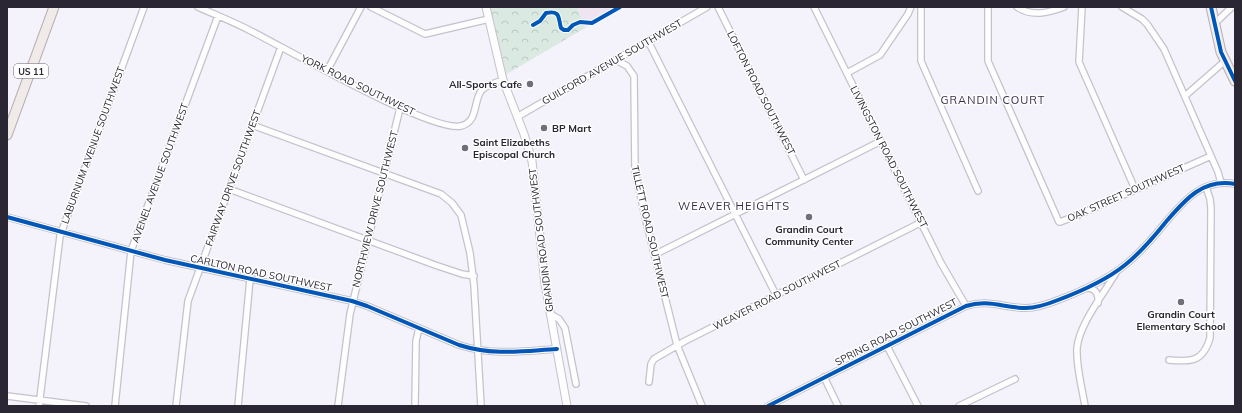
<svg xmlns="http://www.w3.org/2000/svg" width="1242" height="413" font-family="Mulish,sans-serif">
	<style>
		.education { fill: #efe5f2 }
		.park { fill: url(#park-crowns) }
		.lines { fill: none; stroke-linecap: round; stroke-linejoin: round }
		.minor-casing { stroke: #c5c2cc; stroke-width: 8 }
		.tertiary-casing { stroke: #c5c2cc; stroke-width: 9 }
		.primary-casing { stroke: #baafb0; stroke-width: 11 }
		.minor { stroke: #fdfdfe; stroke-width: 5.5 }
		.tertiary { stroke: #fdfdfe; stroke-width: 7 }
		.primary { stroke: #f0eae9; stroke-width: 9 }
		.cycleway-casing { stroke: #fefefe; stroke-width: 6 }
		.cycleway { stroke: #0057b8; stroke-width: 4 }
		.poi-dot { fill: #716d79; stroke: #fefefe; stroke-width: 1.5 }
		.labels { text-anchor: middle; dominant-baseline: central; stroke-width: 3; stroke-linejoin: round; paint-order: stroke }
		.shield { fill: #fefefe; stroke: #6a6770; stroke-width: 1 }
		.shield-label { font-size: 9px; font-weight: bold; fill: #2a2633 }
		.street-label { font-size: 10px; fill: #2a2633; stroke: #fefefe }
		.poi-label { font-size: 10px; font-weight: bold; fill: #2a2633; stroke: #fefefe; text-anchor: start }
		.neighbourhood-label { font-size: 11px; letter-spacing: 1px; fill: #352c47; stroke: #fefefe }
	</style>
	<defs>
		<pattern id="park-crowns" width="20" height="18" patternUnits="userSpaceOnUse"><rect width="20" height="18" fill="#dae9e2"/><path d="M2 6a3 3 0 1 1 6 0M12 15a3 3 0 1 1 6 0" fill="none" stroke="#bbc8c2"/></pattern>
	</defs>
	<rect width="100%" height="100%" fill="#f4f2fa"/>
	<path class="education" d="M577,7H619L585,28Z"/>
	<path class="park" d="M489,7H577L585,28L505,75Z"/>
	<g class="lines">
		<defs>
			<path id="minor" d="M198,7C216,15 234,22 251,31C285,48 432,133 461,126C478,122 473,103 481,91C486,85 495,83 503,80
				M371,7L425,34L489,19
				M718,7L804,180
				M814,7L941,263L966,306
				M921,7V61L978,191
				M988,7V61L1059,222H1060L1078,215L1211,156
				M1017,7C1032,17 1048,13 1064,7
				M1082,7L1079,62L1135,189
				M1122,7L1142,19L1147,24L1164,49L1218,172L1221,183
				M1214,24L1232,7
				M648,41L776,295
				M616,60L627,66L634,76L635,171L647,225L677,345L702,406
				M327,71L361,7
				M847,73L880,55L908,14L911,7
				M1185,96L1225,61
				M517,117L707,7
				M252,125L441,194L452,203L461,215L470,253L474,285L481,406
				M229,189L435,265L462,274L474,276
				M7,217L165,260L352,301L367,306L459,345C494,356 522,351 557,349
				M654,253L660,252L881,141
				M1087,288C1096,288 1099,295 1098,303
				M550,314L559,319L565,328L576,384
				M887,346L918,406
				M1169,360C1191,362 1203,362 1210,338L1211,208L1210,199L1206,187
				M824,377L838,406
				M649,382L651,364L654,359L685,341L922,222
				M7,396L86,406
				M39,406L60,236L144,7
				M115,406L131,251L218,16
				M176,406L188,301L281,47
				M238,406L250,279
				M338,406L350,314L400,108
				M415,406L416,341L419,328
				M768,406L966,306C989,299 1003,308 1026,308C1037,308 1048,304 1058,300C1082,291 1105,281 1125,265C1140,253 1153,238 1165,223C1184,201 1202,178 1235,184
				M959,406L1015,379
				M1085,406C1082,387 1076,367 1077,348C1079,324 1105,292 1117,271"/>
			<path id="tertiary" d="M486,7L503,80L524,134L532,161L545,284L567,406"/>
			<path id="primary" d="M1211,7L1221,52L1235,81
				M7,135L54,7"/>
		</defs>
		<use href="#minor" class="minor-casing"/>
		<use href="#tertiary" class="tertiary-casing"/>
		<use href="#primary" class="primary-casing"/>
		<use href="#minor" class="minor"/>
		<use href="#tertiary" class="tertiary"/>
		<use href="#primary" class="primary"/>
		<defs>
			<path id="cycleway" d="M1211,7L1221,52L1235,81
				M533,25L540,21L546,13C561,10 558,18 561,28L564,30H568L573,25L580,22L592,23L620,7
				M7,217L165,260L352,301L367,306L459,345C494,356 522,351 557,349
				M768,406L966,306C989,299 1003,308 1026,308C1037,308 1048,304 1058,300C1082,291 1105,281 1125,265C1140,253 1153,238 1165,223C1184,201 1202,178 1235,184"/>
		</defs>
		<use href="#cycleway" class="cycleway-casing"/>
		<use href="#cycleway" class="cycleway"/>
	</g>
	<g class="poi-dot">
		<circle cx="530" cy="84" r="4"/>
		<circle cx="544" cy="128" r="4"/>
		<circle cx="465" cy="148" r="4"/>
		<circle cx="809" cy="217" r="4"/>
		<circle cx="1181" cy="302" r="4"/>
	</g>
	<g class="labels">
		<rect class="shield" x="14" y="64" width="34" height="14" rx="3"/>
		<g class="shield-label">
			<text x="31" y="71">US 11</text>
		</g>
		<g class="street-label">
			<text transform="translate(612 62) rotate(-30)">GUILFORD AVENUE SOUTHWEST</text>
			<text transform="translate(358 85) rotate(26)">YORK ROAD SOUTHWEST</text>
			<text transform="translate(761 93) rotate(63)">LOFTON ROAD SOUTHWEST</text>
			<text transform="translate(93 145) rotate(-70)">LABURNUM AVENUE SOUTHWEST</text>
			<text transform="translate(889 157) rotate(63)">LIVINGSTON ROAD SOUTHWEST</text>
			<text transform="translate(160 173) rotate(-70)">AVENEL AVENUE SOUTHWEST</text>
			<text transform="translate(233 178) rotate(-70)">FAIRWAY DRIVE SOUTHWEST</text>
			<text transform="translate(1126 193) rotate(-24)">OAK STREET SOUTHWEST</text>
			<text transform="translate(375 209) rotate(-76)">NORTHVIEW DRIVE SOUTHWEST</text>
			<text transform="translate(650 232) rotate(77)">TILLETT ROAD SOUTHWEST</text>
			<text transform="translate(541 240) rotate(-97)">GRANDIN ROAD SOUTHWEST</text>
			<text transform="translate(261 273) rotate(12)">CARLTON ROAD SOUTHWEST</text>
			<text transform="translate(777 295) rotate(-27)">WEAVER ROAD SOUTHWEST</text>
			<text transform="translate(896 332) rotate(-27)">SPRING ROAD SOUTHWEST</text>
		</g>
		<g class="poi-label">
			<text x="522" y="84" text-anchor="end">All-Sports Cafe</text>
			<text x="552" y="128">BP Mart</text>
			<text x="473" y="142">Saint Elizabeths<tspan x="473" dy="12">Episcopal Church</tspan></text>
			<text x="809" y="229" text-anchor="middle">Grandin Court<tspan x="809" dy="12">Community Center</tspan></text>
			<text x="1181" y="314" text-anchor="middle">Grandin Court<tspan x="1181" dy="12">Elementary School</tspan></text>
		</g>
		<g class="neighbourhood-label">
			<text x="993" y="100">GRANDIN COURT</text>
			<text x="734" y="206">WEAVER HEIGHTS</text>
		</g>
	</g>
	<rect width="1242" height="413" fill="none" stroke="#2a2633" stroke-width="16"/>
</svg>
